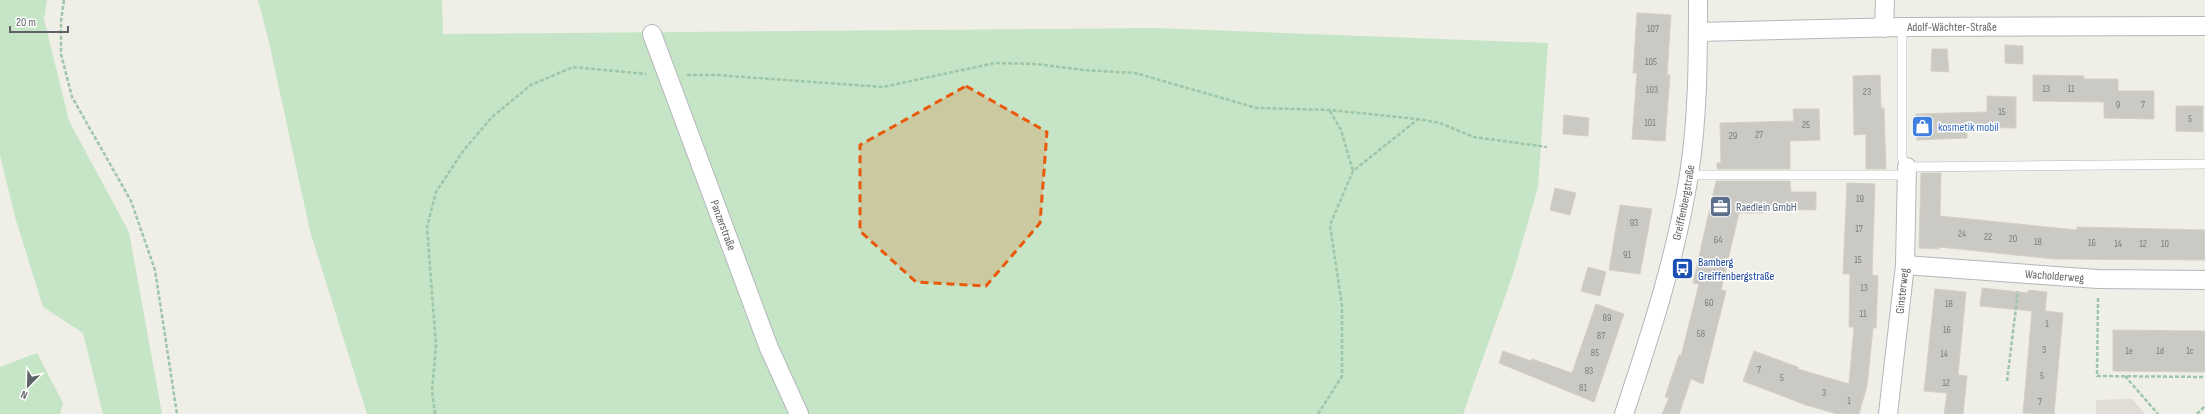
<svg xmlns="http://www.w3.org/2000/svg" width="2205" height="414" font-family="'Sofia Sans Condensed',sans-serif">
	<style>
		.education { fill: #dfddd5 }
		.green { fill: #c5e5c6 }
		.building { fill: #cbc9c4; stroke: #d4d0c5 }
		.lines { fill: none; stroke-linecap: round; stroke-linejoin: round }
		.lane-casing { stroke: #b4b7ba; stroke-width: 10 }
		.street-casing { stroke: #b4b7ba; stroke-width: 20 }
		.path { stroke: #9ec6ab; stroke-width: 2.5; stroke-dasharray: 4 2; stroke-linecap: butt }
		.lane { stroke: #fff; stroke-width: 9 }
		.street { stroke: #fff; stroke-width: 18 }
		.marked { fill: #e8590c; fill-opacity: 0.2; stroke: #e8590c; stroke-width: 3; stroke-dasharray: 8 5; stroke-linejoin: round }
		.labels { text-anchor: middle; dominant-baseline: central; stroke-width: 3; stroke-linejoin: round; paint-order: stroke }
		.number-label { font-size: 10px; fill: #797c7e }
		.street-label { font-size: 12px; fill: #5e6266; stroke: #fff }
		.shop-label { font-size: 12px; fill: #366cbe; stroke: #fff; text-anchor: start }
		.service-label { font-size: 12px; fill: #4e5e75; stroke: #fff; text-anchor: start }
		.transit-label { font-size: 12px; fill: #164399; stroke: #fff; text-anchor: start }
	</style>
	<rect width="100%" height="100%" fill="#efeee7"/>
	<path class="education" d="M2132,399L2145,414H2096V400Z"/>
	<path class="green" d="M0,0H47L44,19L69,121L129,232L162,414H103L83,333L43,307L15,217L0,155Z
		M258,0H442L443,34L1155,28L1548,43L1538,187L1513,274L1463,414H367L310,231L269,42Z
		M37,353L63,403L60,414H0V367Z"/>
	<path class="building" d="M1637,13L1671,15L1667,75H1670L1665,141L1632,139L1637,73H1633Z
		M2005,45L2023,46V64L2005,63Z
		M1932,49H1947L1949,72L1931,71Z
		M1880,75L1881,108H1884L1886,169H1866V134L1854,135L1853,76Z
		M2033,75L2084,76V79H2118V91H2154V119L2104,118V102L2033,101Z
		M1987,96L2016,97V128L1967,127V138L1917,140L1916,114L1987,112Z
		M2176,106H2203V132L2176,131Z
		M1793,109H1819L1820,140L1790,141V169H1717V163H1721L1720,123L1794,121Z
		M1564,115L1589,118L1588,136L1563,134Z
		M1921,173H1941L1940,216L2077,230V227L2205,230V260L2054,259L1939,247V249L1919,248Z
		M1716,181H1790L1791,192H1816V210L1764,209V213H1739L1721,290L1726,291L1703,384L1691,379L1679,414H1662L1669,398L1665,397L1679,355L1681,356L1699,284L1693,283Z
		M1847,183L1875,184L1872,275L1878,276L1876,328H1873L1867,386L1859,414H1837L1806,405L1743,381L1754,351L1798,367V369L1849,384L1854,327H1849L1850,274H1843Z
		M1555,188L1576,193L1570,215L1550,210Z
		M1620,205L1652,209L1640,274L1609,270Z
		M1588,267L1606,272L1600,296L1581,291Z
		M1982,288L2028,293V290L2047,292L2045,311L2063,313L2054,414L2023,413L2032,311L1980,306Z
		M1935,289L1966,292L1958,375L1967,376L1963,414H1944L1947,393L1924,391Z
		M1596,304L1624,314L1594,402L1499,363L1503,351L1531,361L1532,359L1572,373Z
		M2113,330L2205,331V372L2113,371Z"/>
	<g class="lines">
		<defs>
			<path id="lane" d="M1902,27V158L1907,167L2205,164
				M1689,175H1906"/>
			<g id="street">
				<path d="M1884,28L1885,0"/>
				<path id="s1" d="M1698,32L1902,27L2205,26"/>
				<path id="s2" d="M652,34L769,348L799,414"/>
				<path id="s3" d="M1905,265L2098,279L2205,280"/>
				<path id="s4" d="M1624,414C1650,336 1676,257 1689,175C1698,117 1698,58 1698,0"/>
				<path id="s5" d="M1888,414L1905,265L1907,167"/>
			</g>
		</defs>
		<use href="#lane" class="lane-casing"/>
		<use href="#street" class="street-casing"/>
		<path class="path" d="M64,0L61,21V54L72,97L131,201L155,270L177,414
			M687,75H716L883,87L995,63L1037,64L1083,70L1135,73L1257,108L1330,110L1417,119L1440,123L1474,137L1547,147
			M1330,111L1341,130L1353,171
			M2098,298L2097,376L2205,377
			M2125,376L2158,414
			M2007,381L2018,291
			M435,414L432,391L436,346L427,227L436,192L463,151L492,117L531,85L573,67L646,74
			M1318,414L1342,376V306L1330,225L1353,171L1417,120
			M2197,414L2205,406"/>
		<use href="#lane" class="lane"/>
		<use href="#street" class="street"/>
	</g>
	<path class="marked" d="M966,86L1047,132L1040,223L986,286L916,282L860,231V145Z"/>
	<defs>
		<symbol id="shop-square" viewBox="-11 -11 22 22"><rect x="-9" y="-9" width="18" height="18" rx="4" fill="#3f7fe0" stroke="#fff"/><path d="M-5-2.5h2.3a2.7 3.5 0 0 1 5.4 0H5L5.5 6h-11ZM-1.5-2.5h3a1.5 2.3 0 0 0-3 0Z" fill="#fff"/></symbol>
		<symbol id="office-square" viewBox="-11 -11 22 22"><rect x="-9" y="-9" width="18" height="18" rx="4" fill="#5c6f8a" stroke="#fff"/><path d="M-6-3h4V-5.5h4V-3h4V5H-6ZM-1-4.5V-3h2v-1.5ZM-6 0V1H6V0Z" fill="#fff"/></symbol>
		<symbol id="bus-square" viewBox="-11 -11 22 22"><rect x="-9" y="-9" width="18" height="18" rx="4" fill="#1a4fb4" stroke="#fff"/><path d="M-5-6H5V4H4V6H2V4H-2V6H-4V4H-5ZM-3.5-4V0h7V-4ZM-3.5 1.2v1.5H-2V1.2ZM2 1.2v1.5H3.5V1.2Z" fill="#fff"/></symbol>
	</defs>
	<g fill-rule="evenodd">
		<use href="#shop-square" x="1910" y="114" width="25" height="25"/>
		<use href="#office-square" x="1708" y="194" width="25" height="25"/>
		<use href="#bus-square" x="1670" y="256" width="25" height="25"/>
	</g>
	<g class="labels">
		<g class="number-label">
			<text x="1653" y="29">107</text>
			<text x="1651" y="62">105</text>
			<text x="2046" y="89">13</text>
			<text x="2071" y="89">11</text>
			<text x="1652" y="90">103</text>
			<text x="1867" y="92">23</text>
			<text x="2118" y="105">9</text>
			<text x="2143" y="105">7</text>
			<text x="2002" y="112">15</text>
			<text x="2190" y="119">5</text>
			<text x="1650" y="123">101</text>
			<text x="1806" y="125">25</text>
			<text x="1759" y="135">27</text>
			<text x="1733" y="136">29</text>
			<text x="1860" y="199">19</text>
			<text x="1634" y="223">93</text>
			<text x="1859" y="229">17</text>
			<text x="1962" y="234">24</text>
			<text x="1988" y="237">22</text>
			<text x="2013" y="239">20</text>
			<text x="1718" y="240">64</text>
			<text x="2038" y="242">18</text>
			<text x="2092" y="243">16</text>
			<text x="2118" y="244">14</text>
			<text x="2143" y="244">12</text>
			<text x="2165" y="244">10</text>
			<text x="1627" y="255">91</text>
			<text x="1858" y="260">15</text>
			<text x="1864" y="288">13</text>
			<text x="1709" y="303">60</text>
			<text x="1949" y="304">18</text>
			<text x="1863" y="314">11</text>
			<text x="1607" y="318">89</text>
			<text x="2047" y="324">1</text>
			<text x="1947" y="330">16</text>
			<text x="1701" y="334">58</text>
			<text x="1601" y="336">87</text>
			<text x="2044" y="350">3</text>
			<text x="2129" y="351">1e</text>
			<text x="2160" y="351">1d</text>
			<text x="2190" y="351">1c</text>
			<text x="1595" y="353">85</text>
			<text x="1944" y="354">14</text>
			<text x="1759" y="370">7</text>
			<text x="1589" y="371">83</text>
			<text x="2042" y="376">5</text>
			<text x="1782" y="378">5</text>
			<text x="1946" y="383">12</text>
			<text x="1583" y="388">81</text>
			<text x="1824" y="393">3</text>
			<text x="1849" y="401">1</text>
			<text x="2040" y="402">7</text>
		</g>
		<g class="street-label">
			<text stroke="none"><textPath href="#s1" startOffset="254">Adolf-Wächter-Straße</textPath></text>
			<text stroke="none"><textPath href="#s4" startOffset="220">Greiffenbergstraße</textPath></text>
			<text stroke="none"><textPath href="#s2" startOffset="204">Panzerstraße</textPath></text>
			<text stroke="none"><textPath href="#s3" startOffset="150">Wacholderweg</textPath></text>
			<text stroke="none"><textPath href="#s5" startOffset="124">Ginsterweg</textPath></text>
		</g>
		<g class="shop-label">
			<text x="1938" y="127">kosmetik mobil</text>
		</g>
		<g class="service-label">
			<text x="1736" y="207">Raedlein GmbH</text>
		</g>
		<g class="transit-label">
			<text x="1698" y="262">Bamberg<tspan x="1698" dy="14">Greiffenbergstraße</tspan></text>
		</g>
	</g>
	<g transform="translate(28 386) rotate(203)" stroke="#ffffff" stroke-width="3" paint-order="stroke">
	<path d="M0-3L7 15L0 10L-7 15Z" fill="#5e6266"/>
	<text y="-6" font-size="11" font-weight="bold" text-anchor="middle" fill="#5e6266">N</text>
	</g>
	<path d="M10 26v6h58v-6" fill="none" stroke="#5e6266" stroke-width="2"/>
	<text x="16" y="26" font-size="12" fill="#5e6266" stroke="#ffffff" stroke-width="3" paint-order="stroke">20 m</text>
</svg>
